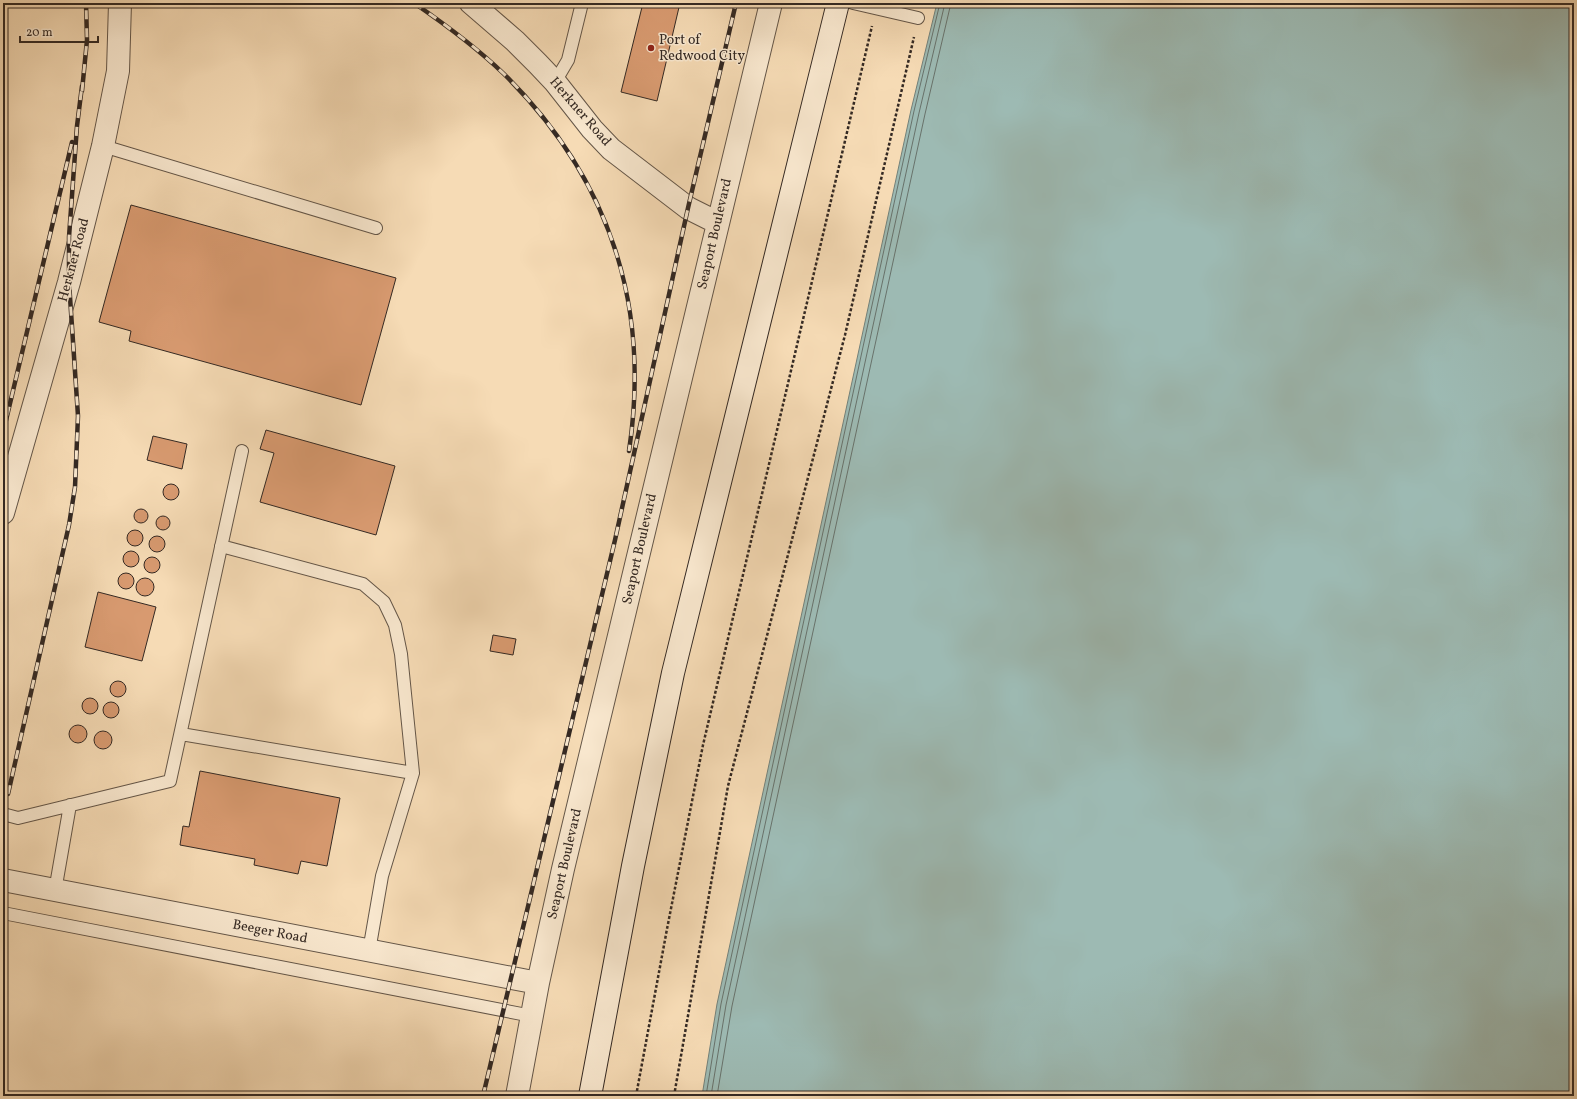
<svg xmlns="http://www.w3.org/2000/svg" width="1577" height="1099" font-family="Vollkorn,serif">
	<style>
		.water { fill: #9dbab3; stroke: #738079 }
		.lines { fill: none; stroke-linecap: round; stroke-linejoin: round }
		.shore { stroke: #68726b; stroke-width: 1 }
		.building { fill: #d89a70; stroke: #342923 }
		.service-casing { stroke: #645648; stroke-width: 14 }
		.minor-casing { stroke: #645648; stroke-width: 24 }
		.secondary-casing { stroke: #342923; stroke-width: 24 }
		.path { stroke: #342923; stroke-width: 2.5; stroke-dasharray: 3 2; stroke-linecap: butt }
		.service { stroke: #f9e8cf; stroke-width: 12 }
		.minor { stroke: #f9e8cf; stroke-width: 22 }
		.secondary { stroke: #f9e8cf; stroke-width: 22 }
		.rail-casing { stroke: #342923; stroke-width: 4.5 }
		.rail { stroke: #f9e8cf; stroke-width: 3; stroke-dasharray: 9; stroke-linecap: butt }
		.poi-dot { fill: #8f2418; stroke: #f9e8cf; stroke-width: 1.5 }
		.labels { text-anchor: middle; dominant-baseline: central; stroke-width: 3; stroke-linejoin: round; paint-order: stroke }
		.poi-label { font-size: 14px; fill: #342923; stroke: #f9e8cf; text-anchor: start }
		.street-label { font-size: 14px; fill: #342923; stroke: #f9e8cf }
	</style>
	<rect width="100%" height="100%" fill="#f6dbb5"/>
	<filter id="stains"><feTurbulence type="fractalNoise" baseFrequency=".005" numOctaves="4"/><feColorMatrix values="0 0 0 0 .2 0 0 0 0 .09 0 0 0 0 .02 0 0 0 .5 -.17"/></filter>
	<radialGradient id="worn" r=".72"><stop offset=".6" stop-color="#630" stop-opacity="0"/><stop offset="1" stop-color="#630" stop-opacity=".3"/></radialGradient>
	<path class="water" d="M937,3H1574V1096H702L717,1004L911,110Z"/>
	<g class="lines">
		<path class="shore" d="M706,1096L721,1004L914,111L940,3
			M711,1096L726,1005L919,113L945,3
			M717,1096L732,1006L925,114L951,3"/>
	</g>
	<path class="building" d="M643,3H680L657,101L621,92Z
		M131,205L396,278L361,405L129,341L131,331L99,322Z
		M266,430L395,466L376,535L260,502L274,453L260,449Z
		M153,436L187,444L182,469L147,460Z
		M163 492a8 8 0 1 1 16 0a8 8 0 1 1-16 0Z
		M134 516a7 7 0 1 1 14 0a7 7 0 1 1-14 0Z
		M156 523a7 7 0 1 1 14 0a7 7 0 1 1-14 0Z
		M127 538a8 8 0 1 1 16 0a8 8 0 1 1-16 0Z
		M149 544a8 8 0 1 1 16 0a8 8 0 1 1-16 0Z
		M123 559a8 8 0 1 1 16 0a8 8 0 1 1-16 0Z
		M144 565a8 8 0 1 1 16 0a8 8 0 1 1-16 0Z
		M118 581a8 8 0 1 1 16 0a8 8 0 1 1-16 0Z
		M136 587a9 9 0 1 1 18 0a9 9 0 1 1-18 0Z
		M98,592L156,607L142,661L85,647Z
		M493,635L516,639L513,655L490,651Z
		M110 689a8 8 0 1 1 16 0a8 8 0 1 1-16 0Z
		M82 706a8 8 0 1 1 16 0a8 8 0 1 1-16 0Z
		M103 710a8 8 0 1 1 16 0a8 8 0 1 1-16 0Z
		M69 734a9 9 0 1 1 18 0a9 9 0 1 1-18 0Z
		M94 740a9 9 0 1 1 18 0a9 9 0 1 1-18 0Z
		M200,771L340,798L327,866L301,861L298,874L254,865L255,859L180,845L183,826L189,827Z"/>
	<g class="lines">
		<defs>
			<path id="service" d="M853,3L918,18
				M555,82L568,60L582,3
				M103,146L376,228
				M221,546L363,584L384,602L395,625L401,654L413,773
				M181,734L413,773L382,876L369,951
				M3,814L18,818L170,781L242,451
				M55,891L70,805
				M3,913L532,1016"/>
			<path id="minor" d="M471,3L515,41L538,64L555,82L592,129L611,149L688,208L718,223
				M3,513L69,282L103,146L118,71L120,3
				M3,880L538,983
				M517,1096L538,983L563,869L771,3"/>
			<path id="secondary" d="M590,1096L633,866L673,673L838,3"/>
		</defs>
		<use href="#service" class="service-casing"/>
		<use href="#minor" class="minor-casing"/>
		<use href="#secondary" class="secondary-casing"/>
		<path class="path" d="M636,1096L667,929L703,745L872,26
			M674,1096L728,786L845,335L914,37"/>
		<use href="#service" class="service"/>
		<use href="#minor" class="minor"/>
		<use href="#secondary" class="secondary"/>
		<defs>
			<path id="rail" d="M414,3C446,25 476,47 504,74C609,178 651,305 629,451
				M82,91L87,40L86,3
				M3,433L72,142
				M8,794L69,525L75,487L78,416L69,282V237L77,126L82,86
				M483,1096L615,540L688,208L736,3"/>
		</defs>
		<use href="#rail" class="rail-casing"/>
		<use href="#rail" class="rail"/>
	</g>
	<circle class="poi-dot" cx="651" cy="48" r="4"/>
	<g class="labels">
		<g class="poi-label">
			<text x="659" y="40">Port of<tspan x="659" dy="16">Redwood City</tspan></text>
		</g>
		<g class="street-label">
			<text transform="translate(580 112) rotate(49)">Herkner Road</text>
			<text transform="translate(715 234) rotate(-77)">Seaport Boulevard</text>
			<text transform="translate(74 260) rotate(-75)">Herkner Road</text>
			<text transform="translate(640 549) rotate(-77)">Seaport Boulevard</text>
			<text transform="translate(565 864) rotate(-77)">Seaport Boulevard</text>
			<text transform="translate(270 932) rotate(11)">Beeger Road</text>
		</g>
	</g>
	<rect width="1577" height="1099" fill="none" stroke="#f6dbb5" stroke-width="16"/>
	<rect x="4" y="4" width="1569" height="1091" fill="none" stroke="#342923" stroke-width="2"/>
	<rect x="8" y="8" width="1561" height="1083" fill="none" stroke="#342923"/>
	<path d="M20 36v6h78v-6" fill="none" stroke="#342923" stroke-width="2"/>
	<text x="26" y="36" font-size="12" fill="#342923" stroke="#f9e8cf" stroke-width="3" paint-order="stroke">20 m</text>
	<rect width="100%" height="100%" filter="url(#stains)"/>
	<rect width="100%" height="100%" fill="url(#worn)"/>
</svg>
